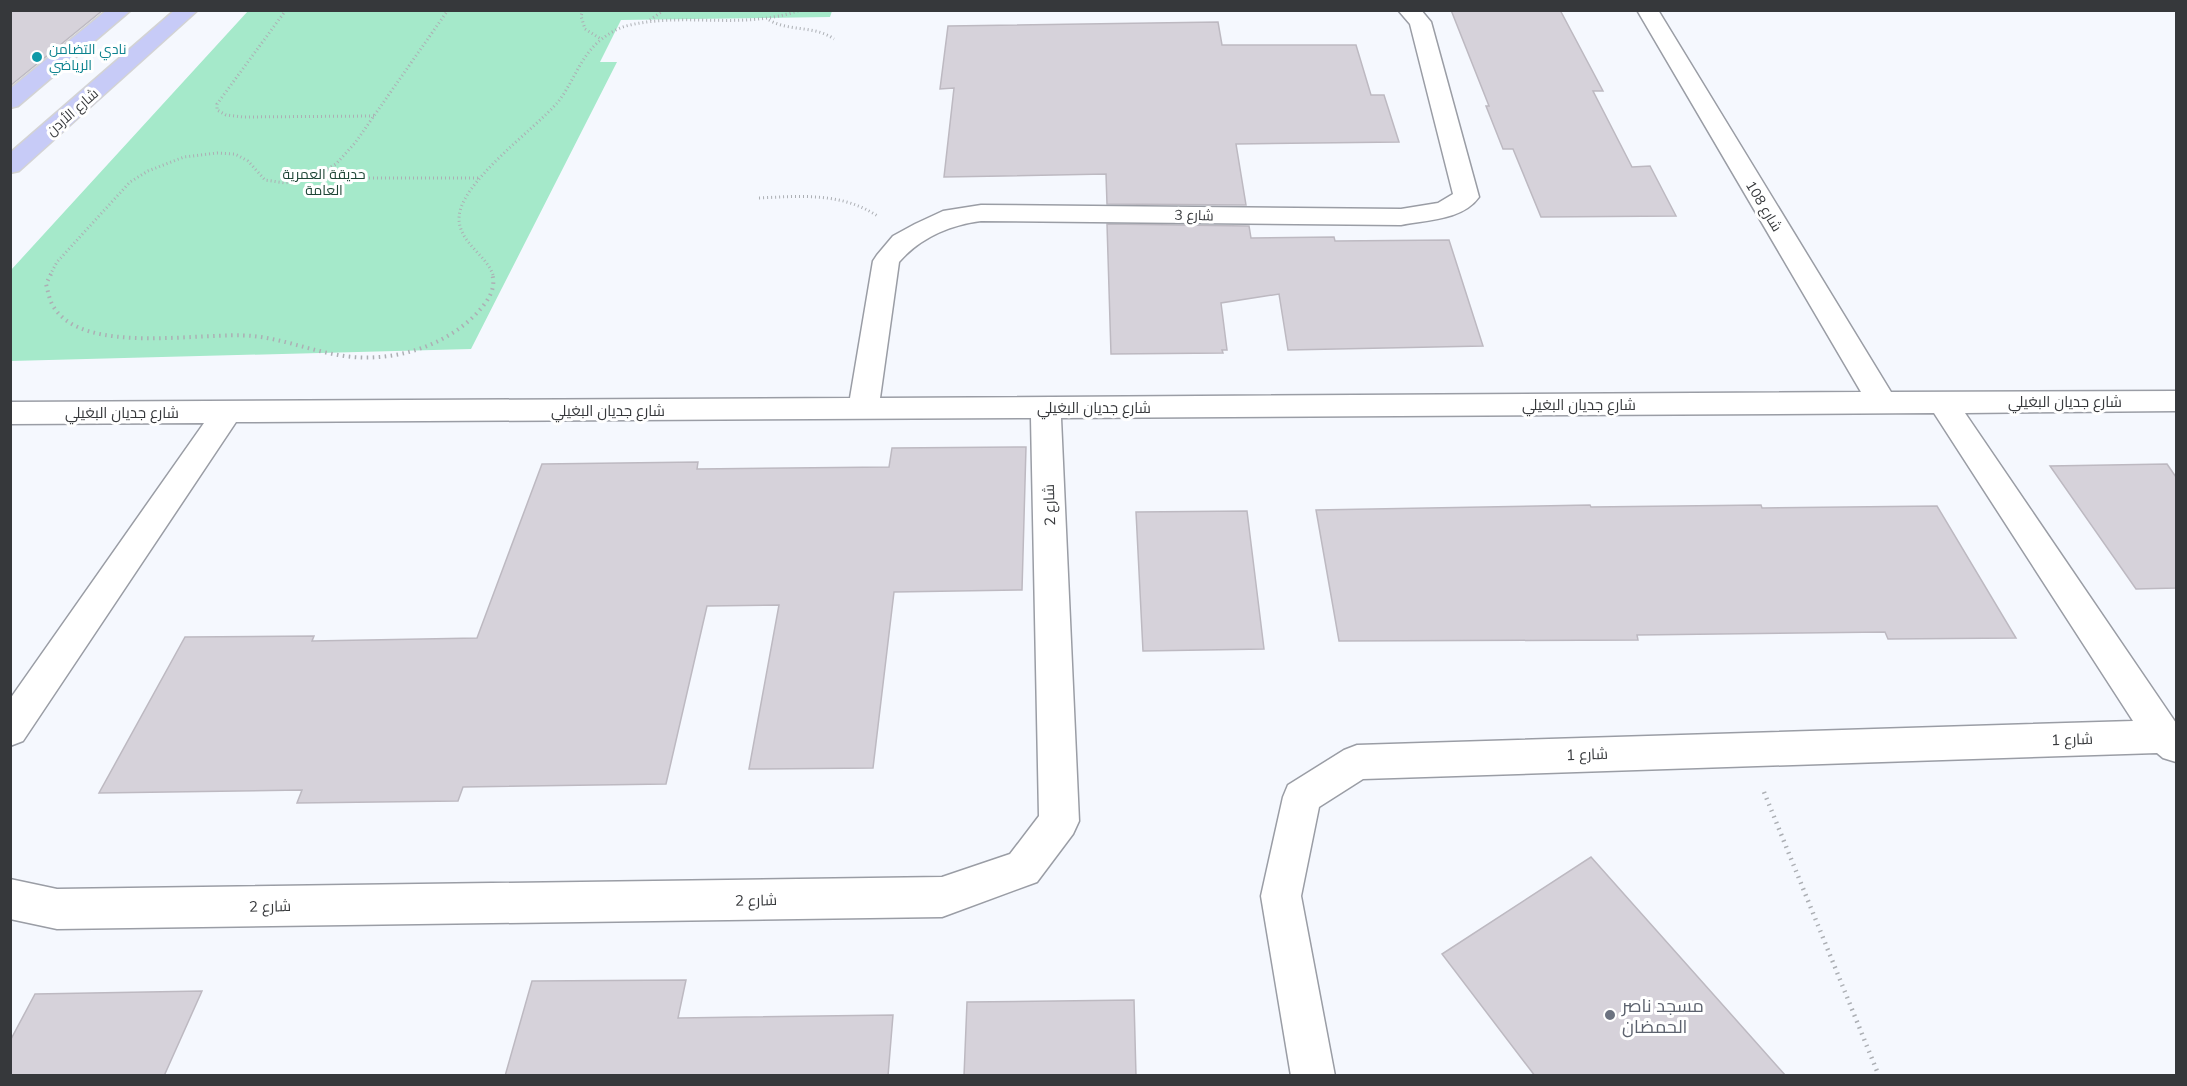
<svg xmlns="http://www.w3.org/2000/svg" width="2187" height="1086" font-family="Mulish,Cairo,sans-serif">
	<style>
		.green { fill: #a5e9ca }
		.building { fill: #d6d2da; stroke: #bdb9c1; stroke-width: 1.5 }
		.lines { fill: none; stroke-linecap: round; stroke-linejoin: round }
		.minor-casing { stroke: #9a9da5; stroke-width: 3 }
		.major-casing { stroke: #d3d3d4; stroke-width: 3 }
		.path-far2 { stroke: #acafb4; stroke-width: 3; stroke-dasharray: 1 3; stroke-linecap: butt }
		.path-far1 { stroke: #acafb4; stroke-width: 4; stroke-dasharray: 1.5 4.5; stroke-linecap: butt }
		.path { stroke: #acafb4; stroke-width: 4.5; stroke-dasharray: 1.5 5; stroke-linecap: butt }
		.minor { fill: #fff; fill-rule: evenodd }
		.major { fill: #c7cbf7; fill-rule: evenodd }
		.culture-dot { fill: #0f9aa8; stroke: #fff; stroke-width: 2 }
		.worship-dot { fill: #6b7280; stroke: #fff; stroke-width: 2 }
		.labels { text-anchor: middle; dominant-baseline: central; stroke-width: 6; stroke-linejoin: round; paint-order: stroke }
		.far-culture-label { font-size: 14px; fill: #0d838f; stroke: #fff; text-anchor: start }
		.far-street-label { font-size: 14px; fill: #36383b; stroke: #fff }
		.far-park-label { font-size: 14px; fill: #1d4535; stroke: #fff }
		.street-label { font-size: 15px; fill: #36383b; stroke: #fff }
		.near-worship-label { font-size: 18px; fill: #5b616d; stroke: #fff; text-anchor: start }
	</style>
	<rect width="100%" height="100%" fill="#f5f8fe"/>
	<path class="green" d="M248,11V10L832,11L830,17L621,20L600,62H617L471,349L11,361V270Z"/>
	<path class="building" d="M10,10H103L10,86Z
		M1451,10H1560L1603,91H1593L1632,167L1650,166L1676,216L1541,217L1513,149H1503L1486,106H1489Z
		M1218,22L1222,45H1356L1371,95H1384L1399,142L1236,144L1246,205L1107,204L1106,174L944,177L954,88L940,89L948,26Z
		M1107,224L1249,226L1251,238L1334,237L1335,241L1449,240L1483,346L1288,350L1279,294L1221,303L1227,350H1222L1223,353L1111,354Z
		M1026,447L1022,590L894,592L873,768L749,769L779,605L707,606L666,784L463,787L458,801L297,803L302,790L99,793L185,637L314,636L312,641L477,638L542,464L698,462L697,469L889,467L892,448Z
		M2167,464L2176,477V588L2136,589L2050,466Z
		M1590,505L1591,507L1761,505L1762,508L1937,506L2016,638L1888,639L1885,632L1637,635L1638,640L1339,641L1316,510Z
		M1247,511L1264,649L1143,651L1136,512Z
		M1591,857L1786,1076H1535L1442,954Z
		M686,980L678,1018L893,1015L888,1076H505L532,981Z
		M202,991L164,1076H10V1041L35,994Z
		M1134,1000L1136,1076H964L967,1002Z"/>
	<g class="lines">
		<defs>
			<path id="minor" d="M1398,10H1421L1431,22L1479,197C1463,220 1426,220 1401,225L981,221C950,225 920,238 899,262L880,398L1861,392L1637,10H1658L1891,392L2176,391V411L1965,413L2176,723V762L2163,758L2157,753L1363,779L1319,807L1301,896L1335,1076H1291L1261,896L1283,797L1288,785L1344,750L1357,745L2133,721L1934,413L1061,418L1079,821L1073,834L1037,882L942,917L57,929L10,919V879L57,889L942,877L1010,854L1039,816L1031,418L236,422L23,741L10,746V699L204,423L10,424V402L850,398L873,261L877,255L893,236L915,224L943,211L981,205L1401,209L1438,203L1453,194L1410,24Z"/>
			<path id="major" d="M107,10H131L18,106L10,108V89Z
				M175,10H198L19,171L10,173V153Z"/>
		</defs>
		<use href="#minor" class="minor-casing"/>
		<use href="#major" class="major-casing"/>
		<path class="path-far2" d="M286,10L217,104V110L226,115L243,117L374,116
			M583,10L581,16L585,29L601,39
			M650,20L664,10
			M769,20C790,32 814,25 834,39
			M313,178H479
			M759,198C802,196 842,192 879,217
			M50,275L57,262L130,182L148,171L184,157L217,153L235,154L248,161L265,180L285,183L312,178L336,164L355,143L448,10
			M493,275C486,254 459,243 459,218C460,182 534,130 558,102C572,84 579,61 595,45C603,37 615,29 626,26C685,11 740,31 801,10"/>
		<path class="path-far1" d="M51,274L46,284C48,291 49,299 53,306C83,357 203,331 253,336C282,339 310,350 338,355C386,364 443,349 477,313C487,302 497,289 492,274"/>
		<path class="path" d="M1764,792L1879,1076"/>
		<use href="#minor" class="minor"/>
		<use href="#major" class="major"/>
	</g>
	<circle class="culture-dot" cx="37" cy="57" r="6"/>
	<circle class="worship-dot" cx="1610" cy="1015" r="6"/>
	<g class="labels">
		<g class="far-culture-label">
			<text x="49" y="49">نادي التضامن<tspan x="49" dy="16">الرياضي</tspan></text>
		</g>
		<g class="far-street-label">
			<text transform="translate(72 112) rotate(-41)">شارع الأردن</text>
			<text transform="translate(1764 206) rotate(59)">شارع 108</text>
			<text transform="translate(1194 215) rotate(1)">شارع 3</text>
		</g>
		<g class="far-park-label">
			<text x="324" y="174">حديقة العمرية<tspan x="324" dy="16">العامة</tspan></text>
		</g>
		<g class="street-label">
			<text x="2065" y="401">شارع جديان البغيلي</text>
			<text x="1579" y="404">شارع جديان البغيلي</text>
			<text x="1094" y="407">شارع جديان البغيلي</text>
			<text x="608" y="410">شارع جديان البغيلي</text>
			<text x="122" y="412">شارع جديان البغيلي</text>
			<text transform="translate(1049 505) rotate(-92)">شارع 2</text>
			<text transform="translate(2072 739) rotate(-2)">شارع 1</text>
			<text transform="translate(1587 754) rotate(-2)">شارع 1</text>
			<text transform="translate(756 900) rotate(-1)">شارع 2</text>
			<text transform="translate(270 906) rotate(-1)">شارع 2</text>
		</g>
		<g class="near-worship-label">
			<text x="1622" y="1005">مسجد ناصر<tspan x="1622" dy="21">الحمضان</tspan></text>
		</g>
	</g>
	<rect width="2187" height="1086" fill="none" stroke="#36383b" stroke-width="24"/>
</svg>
